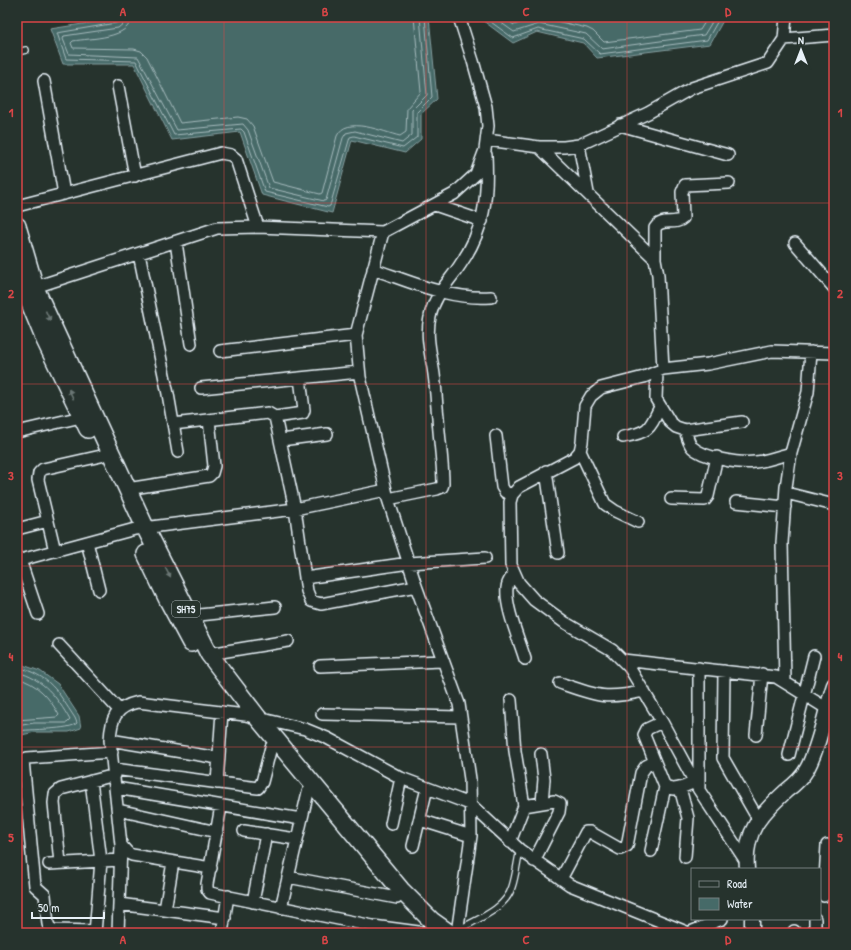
<svg xmlns="http://www.w3.org/2000/svg" width="851" height="950" font-family="'Patrick Hand',sans-serif">
	<style>
		.water { fill: #466a68; stroke: #87a0a2 }
		.lines { fill: none; stroke-linecap: round; stroke-linejoin: round }
		.shore { stroke: #a7bbbe; stroke-width: 1 }
		.service-casing { stroke: #e8f1f8; stroke-width: 8 }
		.minor-casing { stroke: #e8f1f8; stroke-width: 14 }
		.tertiary-casing { stroke: #e8f1f8; stroke-width: 17 }
		.primary-casing { stroke: #e8f1f8; stroke-width: 20 }
		.service { stroke: #26332d; stroke-width: 5.5 }
		.minor { stroke: #26332d; stroke-width: 11 }
		.tertiary { stroke: #26332d; stroke-width: 14 }
		.primary { stroke: #26332d; stroke-width: 17 }
		.oneway { fill: #6a7674 }
		.grid { fill: none; stroke: #d94647; stroke-width: 1; stroke-opacity: 0.55 }
		.labels { text-anchor: middle; dominant-baseline: central; stroke-width: 4; stroke-linejoin: round; paint-order: stroke }
		.shield { fill: #26332d; stroke: #aeb8bb; stroke-width: 1 }
		.shield-label { font-size: 10px; font-weight: bold; fill: #e8f1f8 }
		.neatline { fill: none; stroke: #d94647; stroke-width: 1.5 }
		.grid-label { font-size: 13px; text-anchor: middle; font-weight: bold; fill: #d94647 }
	</style>
	<rect width="100%" height="100%" fill="#26332d"/>
	<filter id="ink" filterUnits="userSpaceOnUse"><feTurbulence type="fractalNoise" baseFrequency=".025" numOctaves="2"/><feDisplacementMap in="SourceGraphic" scale="8" xChannelSelector="R" yChannelSelector="G"/><feConvolveMatrix kernelMatrix="1 2 1 2 8 2 1 2 1" color-interpolation-filters="sRGB"/></filter>
	<g filter="url(#ink)">
		<path class="water" d="M128,17H429L437,99L421,114V139L405,153L352,140L332,213L262,195L240,132L172,140L134,64H63L50,29Z
			M478,17H725L710,44L597,58L583,43L537,32L513,43Z
			M17,663L40,671L58,684L79,716L81,728L69,732H35L17,736Z"/>
		<g class="lines">
			<path class="shore" d="M120,17V21L116,23L57,33L66,59L136,61L174,135L241,129L244,132L265,192L328,207L330,206L350,137L354,136L403,148L417,137V112L432,97L425,17
				M125,17L124,23L118,28L64,36L63,39L69,54L138,57L177,130L243,124L248,130L269,188L324,201L326,200L343,138L346,133L355,131L402,143L412,135V110L427,95L420,17
				M131,17C131,39 90,38 73,41L71,43L73,48L134,49L141,51L147,57L180,123L238,117L247,119L253,126L273,182L320,194L322,193L337,136C346,115 383,132 400,136L406,132L407,108L421,92L414,17
				M484,17L513,38L538,29L584,39L600,54L707,40L720,17
				M493,17L514,32L539,24L586,34L602,49L704,35L715,17
				M503,17L514,25L538,17L587,28L593,31L604,42L700,30L708,17
				M17,667C51,676 57,691 75,718L77,723C71,730 29,729 17,731
				M17,672C44,679 57,697 70,720L67,723H34L17,726
				M17,678C38,684 49,697 59,715L57,717L17,720"/>
			<defs>
				<path id="service" d="M17,52L26,50
					M458,930C477,919 505,910 512,887C516,875 517,862 520,850"/>
				<path id="minor" d="M784,39L834,35
					M44,81L64,194
					M118,86L135,176
					M620,125L728,155
					M487,140L539,147H564L579,145L648,113L692,88L768,63L784,39L786,17
					M579,145L588,193
					M539,147L655,259L658,275L663,369
					M435,205L482,221
					M17,206L221,153L231,155L236,159L258,227
					M383,232L356,335L360,377L388,499L416,586L459,704L470,779L471,836L457,933
					M176,242L191,344
					M795,243L834,288
					M139,254L168,394L178,452
					M655,259V228C662,217 675,226 683,218L682,192L685,185L729,183
					M373,269C411,282 450,300 491,297
					M29,289L217,228L258,227L383,232L454,194L476,174L485,150L488,126L486,107L473,61L459,17
					M220,351L356,335
					M657,372L656,399L670,422L676,427L685,430L742,422
					M201,388L359,372
					M275,417L303,413L304,410L300,378
					M173,424L268,413L275,417L295,509L307,591L311,601L321,604L416,586
					M685,430C687,436 688,442 692,447C703,458 740,464 755,462C767,461 780,456 791,453
					M17,432L81,417
					M496,436L502,487L505,492L512,495
					M623,437C649,432 649,430 660,407
					M281,440L327,434
					M580,451L605,504L615,511L638,522
					M546,471L558,553
					M127,489L209,476L212,473L214,466L209,420
					M786,493L834,505
					M388,499L437,489L442,487L443,484C443,461 439,439 438,417C436,401 436,384 433,368C430,350 426,335 430,317C434,295 449,282 460,265C485,229 488,197 486,155
					M671,499L705,500L708,496L717,457
					M736,502L785,507
					M17,529L48,521
					M87,542L99,590
					M55,551L38,480L39,473L43,469L101,456
					M20,560L38,614
					M17,561L135,529L295,509L386,490
					M514,574C511,578 507,582 507,588C505,608 519,639 525,659
					M305,578L409,563L485,558
					M190,616L275,607
					M59,645L119,710
					M209,654L288,641
					M623,660L776,677L826,708
					M320,666L442,661
					M724,671L723,758L758,819
					M785,681L782,543L786,487L791,453L808,392L811,352
					M560,683C597,696 605,700 644,691
					M322,714L460,717
					M662,722L647,729L644,735L665,787C675,792 685,786 695,782
					M756,735L762,674
					M110,740L218,758
					M541,754L544,779L542,803
					M789,755L814,656
					M114,769L258,788L262,782L271,747
					M91,781L101,861L95,933
					M217,783L222,712
					M116,788L301,819
					M680,788L688,818L685,857
					M699,789V668
					M221,806L207,884V889L210,893L373,926L426,933
					M524,806L554,801L560,804L559,812L534,861
					M118,810L217,832
					M420,820L471,836
					M391,824L401,778
					M244,831L296,839
					M510,842L524,806L515,751L511,700
					M121,845L128,853L132,855L211,868
					M413,846L427,788
					M651,851L665,787
					M60,863L54,803L55,794L61,789L115,775
					M747,863L699,790L662,722L629,667L612,650L564,622L534,600L519,583L511,565L510,502L512,495L519,487L574,458L580,451L582,442L585,406L591,396L601,388L644,377L663,369L708,364L772,351L834,353
					M49,864L120,860
					M288,877L397,898
					M561,879L586,832H590L620,849L627,846L641,773L646,766L654,762
					M824,896L827,845
					M253,902L266,834
					M119,904L225,918
					M281,908L308,792
					M165,910L173,862
					M95,931L54,930L50,928L48,924L45,895L35,886L23,760L27,758L112,752
					M794,931L795,933
					M815,932V919
					M118,933L121,845L110,740C111,719 115,707 138,702L245,715L305,729L327,738L401,778L470,804L520,850L570,885L689,933
					M222,933L228,896
					M688,933L722,919"/>
				<path id="tertiary" d="M747,869C744,831 760,815 786,791C794,785 802,778 807,769C820,745 825,711 834,685
					M752,919V933"/>
				<path id="primary" d="M17,226L35,288L145,527L209,654L258,718L401,890L432,921L449,933
					M17,272L45,340L88,429
					M146,554L168,600L191,643"/>
			</defs>
			<use href="#service" class="service-casing"/>
			<use href="#minor" class="minor-casing"/>
			<use href="#tertiary" class="tertiary-casing"/>
			<use href="#primary" class="primary-casing"/>
			<use href="#service" class="service"/>
			<use href="#minor" class="minor"/>
			<use href="#tertiary" class="tertiary"/>
			<use href="#primary" class="primary"/>
		</g>
		<defs><path id="oneway-solid" d="M-6-.8H1V-3.2L6.5 0L1 3.2V.8H-6Z"/></defs>
		<g class="oneway">
			<use href="#oneway-solid" transform="translate(48 316) rotate(65)"/>
			<use href="#oneway-solid" transform="translate(71 394) rotate(-115)"/>
			<use href="#oneway-solid" transform="translate(168 573) rotate(63)"/>
		</g>
	</g>
	<path class="grid" d="M224,17V933M426,17V933M627,17V933M17,203H834M17,384H834M17,566H834M17,747H834"/>
	<g class="labels">
		<rect class="shield" x="172" y="601" width="28" height="16" rx="3"/>
		<g class="shield-label">
			<text x="186" y="609">SH75</text>
		</g>
	</g>
	<rect width="851" height="950" fill="none" stroke="#26332d" stroke-width="44"/>
	<rect x="691" y="868" width="130" height="52" fill="#26332d" stroke="#747f7e"/>
	<rect x="699" y="881" width="20" height="6" fill="#26332d" stroke="#747f7e"/>
	<text x="727" y="888" font-size="12" fill="#e8f1f8">Road</text>
	<rect x="699" y="898" width="20" height="12" fill="#466a68" stroke="#747f7e"/>
	<text x="727" y="908" font-size="12" fill="#e8f1f8">Water</text>
	<g transform="translate(801 50)" stroke="#26332d" stroke-width="3" paint-order="stroke">
	<path d="M0-3L7 15L0 10L-7 15Z" fill="#e8f1f8"/>
	<text y="-6" font-size="11" font-weight="bold" text-anchor="middle" fill="#e8f1f8">N</text>
	</g>
	<path d="M32 912v6h72v-6" fill="none" stroke="#e8f1f8" stroke-width="2"/>
	<text x="38" y="912" font-size="12" fill="#e8f1f8" stroke="#26332d" stroke-width="3" paint-order="stroke">50 m</text>
	<rect x="22" y="22" width="807" height="906" class="neatline"/>
	<g class="grid-label">
		<text x="123" y="16">A</text>
		<text x="325" y="16">B</text>
		<text x="526" y="16">C</text>
		<text x="728" y="16">D</text>
		<text x="11" y="117">1</text>
		<text x="840" y="117">1</text>
		<text x="11" y="298">2</text>
		<text x="840" y="298">2</text>
		<text x="11" y="480">3</text>
		<text x="840" y="480">3</text>
		<text x="11" y="661">4</text>
		<text x="840" y="661">4</text>
		<text x="11" y="842">5</text>
		<text x="840" y="842">5</text>
		<text x="123" y="944">A</text>
		<text x="325" y="944">B</text>
		<text x="526" y="944">C</text>
		<text x="728" y="944">D</text>
	</g>
</svg>
